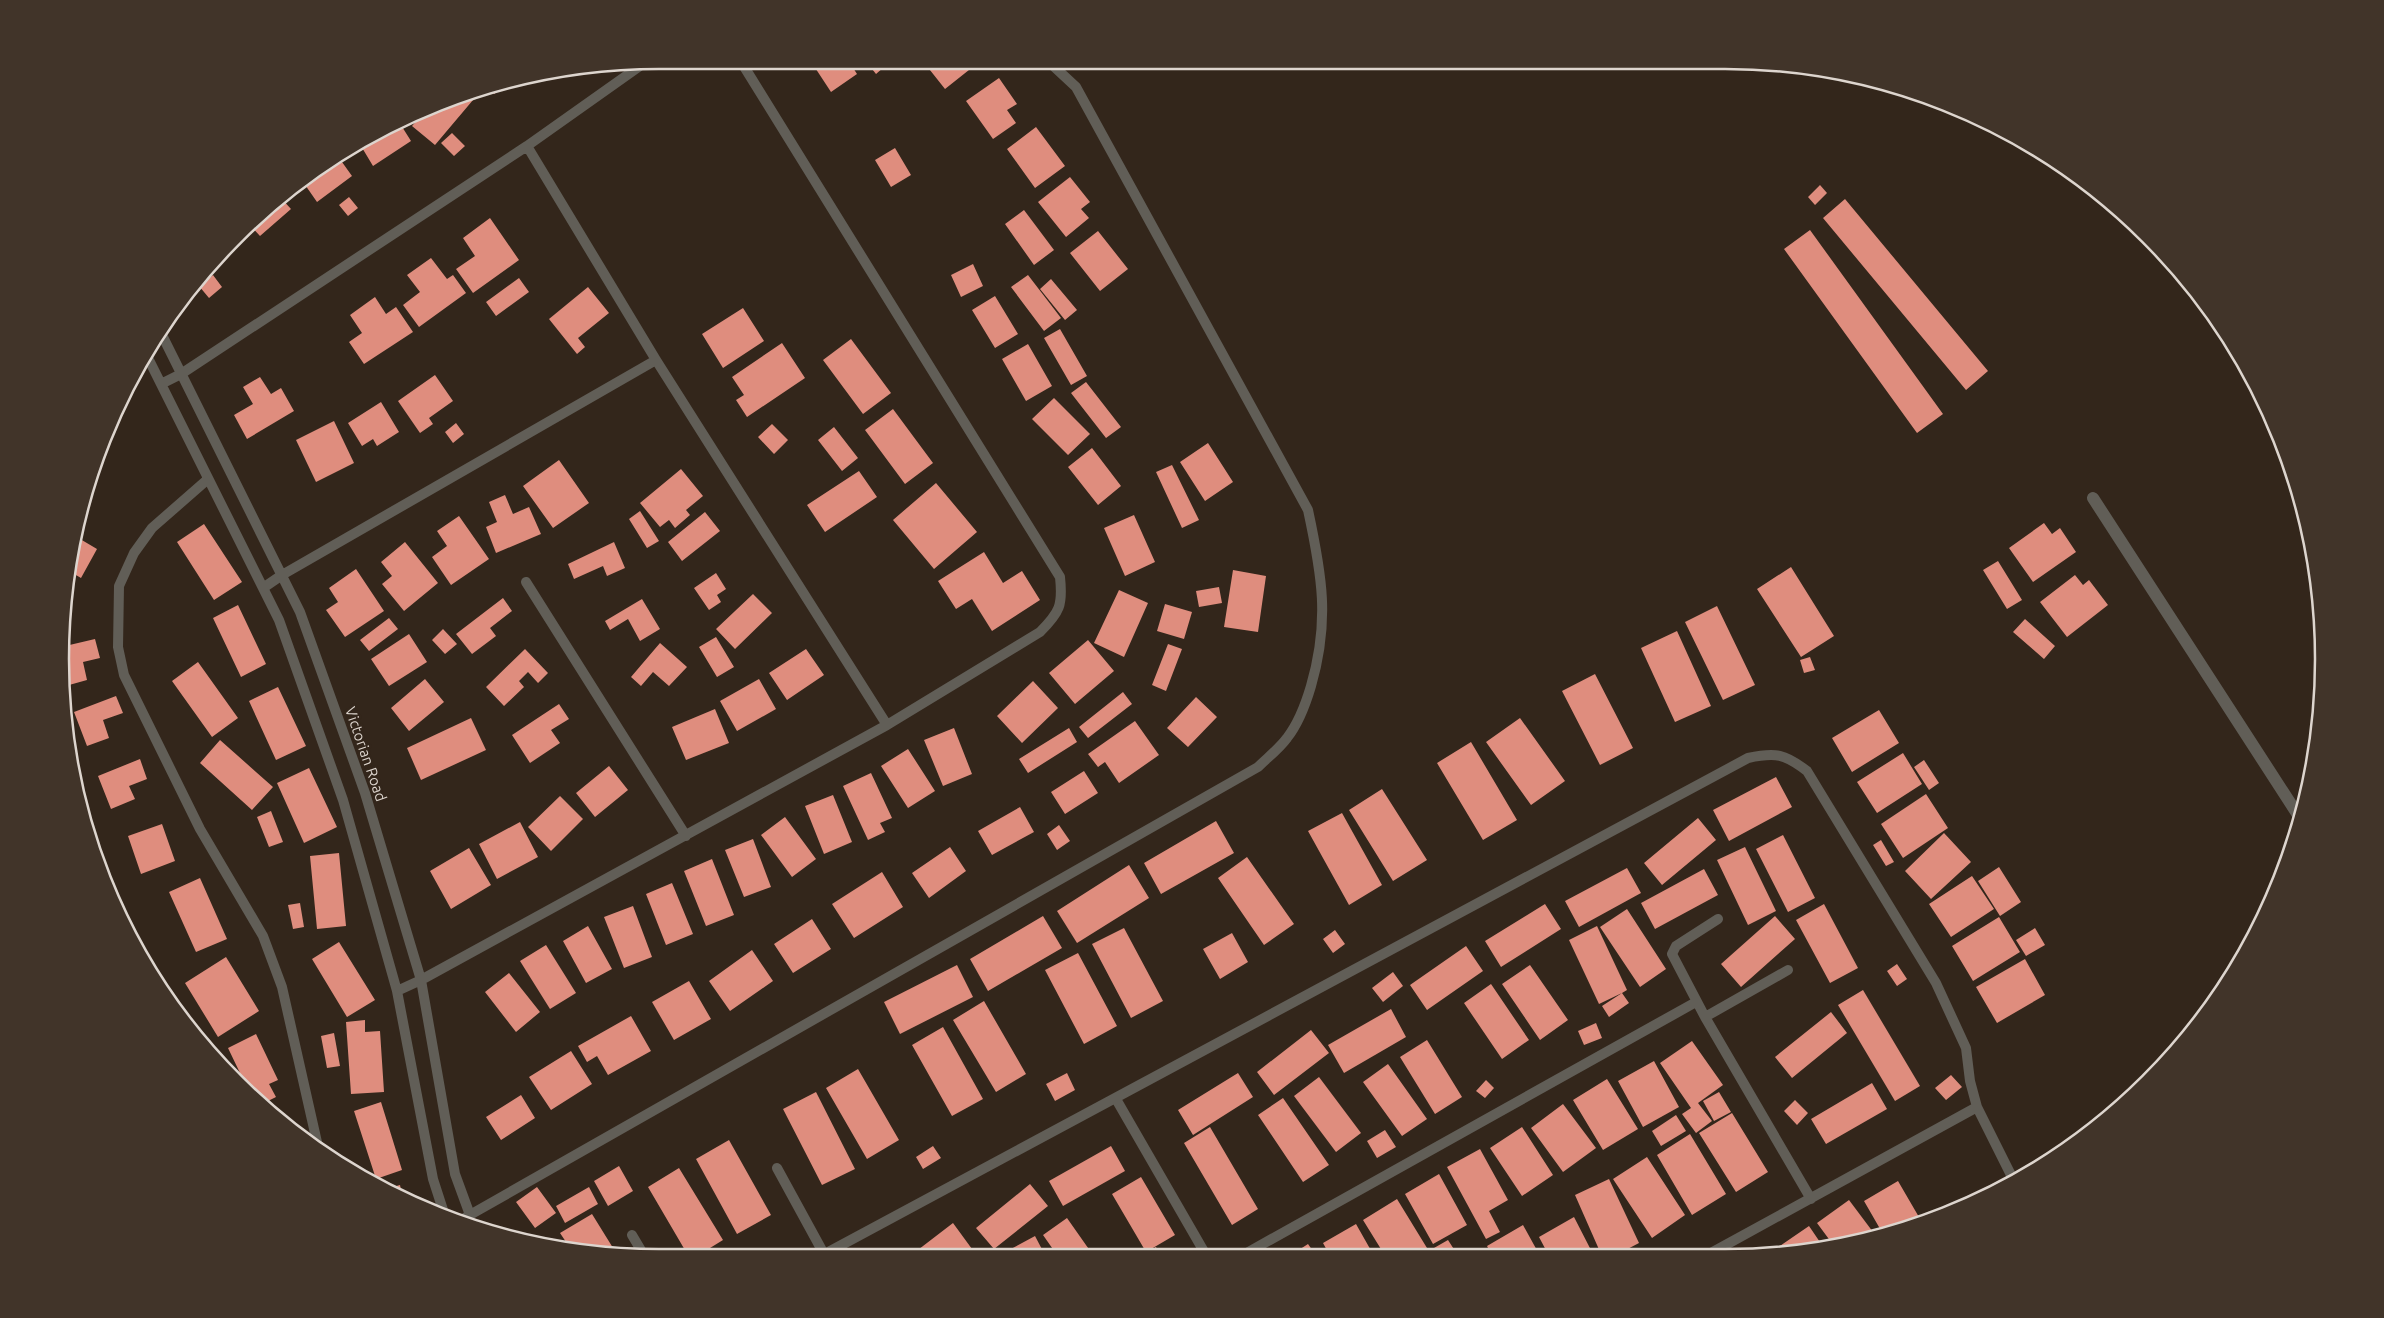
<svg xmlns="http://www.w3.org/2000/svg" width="2384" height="1318" font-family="Ubuntu,sans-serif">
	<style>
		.building { fill: #df8d7e }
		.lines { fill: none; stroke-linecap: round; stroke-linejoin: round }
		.service { stroke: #615e57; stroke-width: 10 }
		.minor { stroke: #615e57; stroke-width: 12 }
		.labels { text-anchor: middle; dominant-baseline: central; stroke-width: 5; stroke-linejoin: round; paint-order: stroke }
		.street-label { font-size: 15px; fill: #ddd5ce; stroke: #33261b }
		.rim { fill: none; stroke: #ddd5ce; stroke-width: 2.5 }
	</style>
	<rect width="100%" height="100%" fill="#33261b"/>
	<path class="building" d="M810,60H848L857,74L831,92Z
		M865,60H890L891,61L876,74Z
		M922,60H970L974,66L945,89Z
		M999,78L1017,104L1007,110L1016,123L993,139L966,101Z
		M515,79L494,94L488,86Z
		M484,87L435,145L412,126L425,111L466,92Z
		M399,122L411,141L373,166L358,141Z
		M1036,127L1065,166L1035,188L1007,149Z
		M452,133L465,146L454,156L441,143Z
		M895,148L911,175L891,187L875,160Z
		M337,155L352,176L317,202L301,179Z
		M1070,177L1090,202L1081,209L1089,218L1066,237L1038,202Z
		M1820,185L1827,193L1815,205L1808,197Z
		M280,197L291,209L260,236L250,225Z
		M349,197L358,208L348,216L339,205Z
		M1845,199L1988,371L1966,390L1823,218Z
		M1024,210L1054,250L1034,265L1005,224Z
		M490,218L519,260L473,293L456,269L475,256L463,238Z
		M1810,230L1943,414L1917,433L1784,249Z
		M1098,231L1128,269L1100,291L1070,253Z
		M227,247L230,253L210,263Z
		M431,258L447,279L453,275L466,293L419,327L403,305L420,292L407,275Z
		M973,264L983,286L961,297L951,275Z
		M213,275L222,287L209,298L199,286Z
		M1028,275L1061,318L1044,331L1011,287Z
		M519,278L529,292L496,316L486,302Z
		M1051,279L1077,310L1065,320L1040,289Z
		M588,287L609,313L578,338L585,347L577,354L549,319Z
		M995,296L1018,334L995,348L972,310Z
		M375,297L386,314L396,307L413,332L364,364L349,342L362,333L350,315Z
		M743,308L764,341L723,368L702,334Z
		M1060,329L1087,376L1071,385L1044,338Z
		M851,339L891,393L863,414L823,360Z
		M782,343L805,378L747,417L736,400L744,395L732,377Z
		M1028,344L1052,386L1026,401L1002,359Z
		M435,375L453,401L429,418L433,424L420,433L398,401Z
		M260,377L271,394L281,388L294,411L247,439L234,415L253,404L243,387Z
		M1086,382L1121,427L1106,438L1071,393Z
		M1054,398L1090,434L1068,455L1032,419Z
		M381,402L399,432L377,446L373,439L362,446L348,423Z
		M893,409L933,463L905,484L865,430Z
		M334,421L354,463L316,482L296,440Z
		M456,423L464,434L453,443L445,432Z
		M772,424L788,440L774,454L758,437Z
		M834,427L858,458L842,471L818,440Z
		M1208,443L1233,482L1205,501L1180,462Z
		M1092,448L1121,486L1098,505L1068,467Z
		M559,460L589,503L553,528L523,486Z
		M1172,465L1199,520L1182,528L1156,472Z
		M681,469L703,496L686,510L690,515L675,528L669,520L660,527L640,503Z
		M859,471L877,497L825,532L807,505Z
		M936,483L977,532L934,569L893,520Z
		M505,495L513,514L529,507L541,534L496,553L486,527L497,522L489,502Z
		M640,511L659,541L647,548L629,519Z
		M705,512L720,531L682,561L668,542Z
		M1134,515L1155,562L1125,576L1104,528Z
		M459,516L489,559L451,585L432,557L447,546L437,531Z
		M2044,523L2052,534L2060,528L2076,552L2033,582L2009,548Z
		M204,524L242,582L214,600L177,542Z
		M75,536L97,549L81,578L69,571Z
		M405,542L438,583L404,611L382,584L392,576L381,562Z
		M614,542L625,568L607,576L603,566L574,579L568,564Z
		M984,552L1003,583L1022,571L1040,600L992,631L972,599L956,609L938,581Z
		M1998,561L2022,600L2007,609L1983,570Z
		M1791,567L1834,636L1801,657L1757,589Z
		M356,569L384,611L345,637L326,610L338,602L329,588Z
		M1233,570L1266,576L1258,632L1224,627Z
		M716,573L726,589L717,595L721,602L709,610L694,588Z
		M2075,575L2083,585L2089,580L2108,605L2067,637L2040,602Z
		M1219,587L1222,603L1199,607L1196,591Z
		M1119,590L1148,603L1124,657L1094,643Z
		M753,594L772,613L735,649L716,629Z
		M503,598L512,611L490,628L496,636L472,654L456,634Z
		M642,599L660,629L640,641L628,619L610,630L605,621Z
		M1165,604L1192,612L1184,639L1157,631Z
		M238,605L266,664L241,677L213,618Z
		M1717,606L1755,685L1723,700L1685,622Z
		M389,618L398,629L369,651L360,640Z
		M2025,619L2055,646L2044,659L2013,632Z
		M443,629L457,644L445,654L432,640Z
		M1677,631L1711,706L1675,722L1641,648Z
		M409,634L427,662L389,686L371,659Z
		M716,637L734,667L717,677L699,647Z
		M95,639L100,658L83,662L87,680L62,687L61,647Z
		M1088,640L1114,671L1075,704L1049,673Z
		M660,643L687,667L669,686L653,672L641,686L631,677Z
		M1168,644L1182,649L1166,691L1152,685Z
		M525,649L548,673L538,683L528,672L519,681L524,687L504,706L486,687Z
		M806,649L824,675L787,700L769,673Z
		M1810,657L1815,670L1804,673L1800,660Z
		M198,662L238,718L212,737L172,681Z
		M1595,674L1633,748L1600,765L1562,691Z
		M425,679L444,702L409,731L391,708Z
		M759,679L776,709L737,731L720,701Z
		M1033,681L1058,708L1022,743L997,716Z
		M278,687L306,746L276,760L249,701Z
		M1123,692L1132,704L1088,738L1079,727Z
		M116,696L123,713L103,720L109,738L87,746L74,712Z
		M1196,697L1217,717L1188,747L1167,728Z
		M559,704L569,719L551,730L560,743L530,763L512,735Z
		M715,709L729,743L686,760L672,727Z
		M1879,710L1899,743L1852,772L1832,738Z
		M471,718L486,750L421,780L407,748Z
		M1520,718L1565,781L1531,805L1486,742Z
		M1135,721L1159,755L1119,783L1105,762L1098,767L1088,754Z
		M954,728L972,774L943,786L924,740Z
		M1069,728L1077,742L1028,773L1019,759Z
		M220,740L273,787L252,810L200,763Z
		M1471,742L1517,820L1483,840L1437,763Z
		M908,749L935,791L908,808L881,766Z
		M1903,753L1922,784L1877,813L1857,782Z
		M140,759L147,779L129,786L135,799L111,809L98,776Z
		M1924,760L1939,783L1929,790L1914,767Z
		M609,766L628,790L595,817L576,793Z
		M309,768L337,827L304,843L277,783Z
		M1084,771L1098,793L1065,814L1051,792Z
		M871,773L892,818L880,823L885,832L868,840L843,786Z
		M1776,777L1792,807L1729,841L1713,810Z
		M1382,789L1427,860L1393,881L1349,810Z
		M1926,794L1948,828L1903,858L1881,824Z
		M833,795L852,842L824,854L805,806Z
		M560,796L583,819L551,851L528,827Z
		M1020,807L1034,832L992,855L978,831Z
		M271,811L283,842L269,847L257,817Z
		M1342,813L1382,885L1349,905L1308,831Z
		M785,817L816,859L792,877L761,835Z
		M1698,818L1716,840L1662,885L1644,863Z
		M1216,821L1234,853L1161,894L1144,863Z
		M520,822L538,857L497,879L479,844Z
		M162,824L175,861L141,874L128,836Z
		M1059,825L1070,841L1057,850L1047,834Z
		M1944,833L1971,862L1931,899L1905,871Z
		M1783,835L1815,898L1788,912L1756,849Z
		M753,839L771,887L744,897L725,850Z
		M1881,840L1894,862L1886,866L1873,845Z
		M950,847L966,871L929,898L912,873Z
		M1745,847L1776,911L1748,925L1717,860Z
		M469,848L491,885L451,909L430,871Z
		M339,853L346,926L317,929L310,856Z
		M1247,857L1294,924L1264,945L1218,878Z
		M712,859L734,915L706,926L684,871Z
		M1129,865L1149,898L1077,943L1057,911Z
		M1999,867L2021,902L2000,916L1978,881Z
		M1627,868L1641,893L1579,927L1565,901Z
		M1704,869L1718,895L1655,929L1641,903Z
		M882,872L903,907L854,938L832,904Z
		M1972,876L1994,909L1951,937L1929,904Z
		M200,878L227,939L196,952L169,892Z
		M672,883L693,934L666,945L646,894Z
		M300,903L304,927L293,929L288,905Z
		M1545,904L1561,929L1501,967L1485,941Z
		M1824,904L1858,968L1830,983L1796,920Z
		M633,906L652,957L624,968L604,917Z
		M1627,909L1666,969L1640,987L1600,927Z
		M1043,916L1062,948L988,991L970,959Z
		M1775,916L1795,939L1741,987L1721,964Z
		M1999,917L2020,952L1973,981L1952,946Z
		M812,919L831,949L793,973L774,944Z
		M588,926L612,969L586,983L563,941Z
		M1597,926L1627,990L1622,993L1629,1003L1609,1017L1602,1006L1622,993L1599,1004L1569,940Z
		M1124,928L1163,1001L1131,1018L1092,944Z
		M2035,928L2045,945L2026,956L2016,940Z
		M1335,930L1345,944L1333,953L1323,939Z
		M1232,933L1248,962L1220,979L1203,949Z
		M339,942L375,1000L347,1017L312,959Z
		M546,945L576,993L550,1009L520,961Z
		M1466,946L1483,971L1427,1010L1410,985Z
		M752,950L773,981L730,1011L709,981Z
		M1078,953L1117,1026L1084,1044L1045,970Z
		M226,957L259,1011L218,1037L185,983Z
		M2025,959L2045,995L1997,1023L1976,987Z
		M1897,964L1907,979L1897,986L1887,971Z
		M957,965L973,997L900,1034L884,1002Z
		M1530,965L1568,1020L1540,1040L1502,984Z
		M1393,972L1403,986L1383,1002L1372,988Z
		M509,973L540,1012L516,1032L485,992Z
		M689,981L711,1019L674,1040L652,1002Z
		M1491,984L1529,1040L1502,1059L1464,1003Z
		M1863,990L1920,1086L1895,1101L1838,1005Z
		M984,1001L1026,1074L996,1092L953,1020Z
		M1391,1009L1406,1037L1344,1073L1328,1045Z
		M1831,1012L1847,1033L1792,1078L1775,1057Z
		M631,1016L651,1051L608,1075L597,1056L587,1062L578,1046Z
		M365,1020V1032L380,1031L384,1092L351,1094L346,1022Z
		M1596,1023L1602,1038L1584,1045L1578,1031Z
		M943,1027L983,1099L952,1116L912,1045Z
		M1311,1030L1329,1053L1274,1095L1257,1072Z
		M334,1033L340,1066L327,1068L321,1036Z
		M256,1034L278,1080L269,1084L276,1097L262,1104L237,1081L235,1076L240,1073L228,1048Z
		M1427,1040L1462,1097L1435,1114L1400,1057Z
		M1692,1041L1723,1085L1698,1103L1712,1121L1696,1133L1682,1114L1691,1108L1660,1063Z
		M571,1051L592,1084L551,1110L529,1077Z
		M1654,1061L1679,1107L1643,1127L1618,1081Z
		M1388,1064L1427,1119L1402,1136L1363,1082Z
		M858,1069L899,1140L867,1159L826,1088Z
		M1067,1073L1075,1090L1055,1101L1046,1084Z
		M1238,1073L1253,1097L1193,1135L1178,1110Z
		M1951,1075L1962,1087L1946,1100L1935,1088Z
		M1319,1077L1361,1133L1336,1152L1294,1096Z
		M1607,1079L1638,1129L1603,1150L1573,1100Z
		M1486,1080L1494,1088L1485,1098L1476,1091Z
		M1872,1083L1887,1109L1826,1144L1811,1119Z
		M816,1092L855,1169L822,1185L783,1109Z
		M1719,1092L1731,1112L1714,1121L1703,1101Z
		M521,1095L535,1118L501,1140L486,1117Z
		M1283,1098L1329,1165L1303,1182L1258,1115Z
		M1795,1100L1808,1113L1797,1125L1784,1111Z
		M381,1102L402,1170L376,1179L354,1111Z
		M1563,1104L1596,1148L1563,1172L1531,1128Z
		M1732,1113L1768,1172L1736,1192L1699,1133Z
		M1676,1115L1686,1131L1661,1146L1652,1131Z
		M1210,1127L1258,1209L1232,1225L1184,1143Z
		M1522,1127L1553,1175L1522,1196L1490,1148Z
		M1385,1130L1396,1147L1377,1158L1367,1141Z
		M1690,1134L1726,1194L1692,1215L1657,1155Z
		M729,1140L771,1215L737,1234L696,1159Z
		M933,1146L941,1158L923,1169L916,1157Z
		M1111,1146L1125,1171L1063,1206L1049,1181Z
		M1480,1149L1508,1200L1489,1211L1500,1232L1486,1239L1447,1167Z
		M1647,1157L1685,1215L1652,1238L1613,1179Z
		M619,1166L633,1191L608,1206L594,1181Z
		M679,1168L723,1240L697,1256L689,1257L648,1187Z
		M1439,1174L1467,1225L1433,1244L1405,1194Z
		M1141,1177L1175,1235L1146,1252L1112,1194Z
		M1609,1179L1639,1243L1618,1254H1601L1575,1195Z
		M1898,1181L1923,1224L1883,1234L1864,1201Z
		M1030,1184L1048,1206L994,1249L976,1228Z
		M400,1185L402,1195L386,1189Z
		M537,1187L556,1213L535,1228L516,1202Z
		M589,1187L598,1204L565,1223L556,1206Z
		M1397,1199L1427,1248L1416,1254H1384L1363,1220Z
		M1849,1200L1876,1236L1834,1246L1817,1223Z
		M592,1214L618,1256L570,1248L560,1233Z
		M1574,1217L1593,1254H1548L1539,1237Z
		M1067,1218L1093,1255H1057L1043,1235Z
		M953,1223L972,1249L964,1256H910Z
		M1356,1224L1373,1254H1329L1323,1243Z
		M1523,1225L1539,1254H1491L1487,1246Z
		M1809,1226L1824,1248L1803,1253H1781L1777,1248Z
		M1035,1236L1045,1255H1012L1009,1250Z
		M552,1238L556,1246L541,1244Z
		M1448,1240L1457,1254H1438L1434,1248Z
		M1308,1244L1315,1254L1291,1255Z
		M1156,1247L1160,1255H1147L1146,1252Z"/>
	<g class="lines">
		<path class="service" d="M527,146L656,360L887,725
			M159,329L300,612L365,793L421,980L455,1174L470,1215
			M146,354L279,620L343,800L397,991L433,1179L444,1213
			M161,384L181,374L527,146L647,61
			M208,479L152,528L134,553L119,586L118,647L124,675L200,829L263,936L282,987L319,1151
			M526,582L686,836
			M263,588L282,575L656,360
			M1718,919L1676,946L1672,954L1705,1017L1811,1199
			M397,991L421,980L887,725L1040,632C1060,612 1063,605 1060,577L740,60
			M1705,1017L1788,970
			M1116,1099L1206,1255
			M777,1168L824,1254
			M461,1220L1258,767C1267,758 1279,749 1287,738C1298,724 1306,703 1311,686C1330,621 1322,575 1308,510L1076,87L1047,60
			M632,1235L645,1257
			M1711,1253L1977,1107
			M1243,1255L1696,1002
			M821,1256L1748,758C1776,752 1785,754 1807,771L1936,983L1966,1048L1970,1081L1977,1107L2013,1179"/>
		<path class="minor" d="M2093,498L2300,818"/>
	</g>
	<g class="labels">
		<g class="street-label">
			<text transform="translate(366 754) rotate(71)">Victorian Road</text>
		</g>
	</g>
	<path d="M0 0H2384V1318H0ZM659 69H1725A590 590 0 0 1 2315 659V659A590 590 0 0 1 1725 1249H659A590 590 0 0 1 69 659V659A590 590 0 0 1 659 69Z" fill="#413429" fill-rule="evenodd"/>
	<path class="rim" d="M659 69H1725A590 590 0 0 1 2315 659V659A590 590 0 0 1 1725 1249H659A590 590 0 0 1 69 659V659A590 590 0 0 1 659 69Z"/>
</svg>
